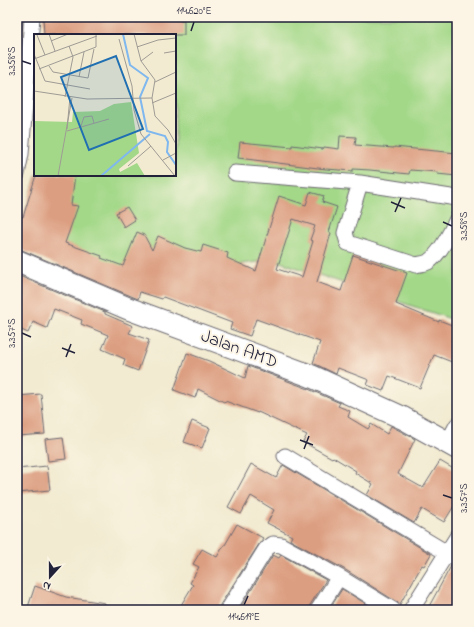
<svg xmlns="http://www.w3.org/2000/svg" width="474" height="627" font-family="'Indie Flower',sans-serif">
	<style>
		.green { fill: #a3d888; stroke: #627d62 }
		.building { fill: #dc9e81; fill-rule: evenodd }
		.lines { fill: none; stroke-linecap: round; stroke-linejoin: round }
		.street-casing { stroke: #6b6870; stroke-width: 17 }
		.secondary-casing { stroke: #6b6870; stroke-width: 24 }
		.street { stroke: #fff; stroke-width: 15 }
		.secondary { stroke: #fff; stroke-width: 22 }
		.ticks { fill: none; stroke: #22223b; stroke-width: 1.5 }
		.labels { text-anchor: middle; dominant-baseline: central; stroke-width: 4; stroke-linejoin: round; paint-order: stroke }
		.street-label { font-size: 18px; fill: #22223b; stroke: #fcf5e5 }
		.inset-river { fill: none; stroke: #7fb7ef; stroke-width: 2 }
		.inset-road { fill: none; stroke: #9f9b95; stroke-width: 1 }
		.view { fill: #1f6fb2; fill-opacity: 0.15; stroke: #1f6fb2; stroke-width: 2 }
		.inset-edge { fill: none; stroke: #22223b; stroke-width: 2 }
		.neatline { fill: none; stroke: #22223b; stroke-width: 1.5 }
		.ticks-label { font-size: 10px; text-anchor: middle; fill: #22223b }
	</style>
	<rect width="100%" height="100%" fill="#fcf5e5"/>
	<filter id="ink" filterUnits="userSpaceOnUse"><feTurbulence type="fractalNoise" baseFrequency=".025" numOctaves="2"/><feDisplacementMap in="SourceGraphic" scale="8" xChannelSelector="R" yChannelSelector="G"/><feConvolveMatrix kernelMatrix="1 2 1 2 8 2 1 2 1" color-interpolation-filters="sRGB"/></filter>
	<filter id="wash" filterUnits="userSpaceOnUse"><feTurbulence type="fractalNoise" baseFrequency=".012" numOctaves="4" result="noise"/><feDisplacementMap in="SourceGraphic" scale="16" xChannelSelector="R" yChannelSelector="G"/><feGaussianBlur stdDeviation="0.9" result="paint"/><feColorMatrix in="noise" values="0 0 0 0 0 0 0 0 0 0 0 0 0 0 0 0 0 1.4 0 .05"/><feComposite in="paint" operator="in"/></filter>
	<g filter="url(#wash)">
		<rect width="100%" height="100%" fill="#f2ebd1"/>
		<path class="green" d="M75,17H457V321L274,260L150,275L17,241L36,175H175V35Z"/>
		<g id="blocks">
			<path class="building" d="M43,17H169V20H184V35H44Z
				M340,136L356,137L355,145L394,148V147L457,153V176L437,174L438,172L410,170L409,174L370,170L353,169V171L326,169L238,158L240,142L292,147V145L323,149L324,147L339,149Z
				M36,175H75L71,205L78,206L65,243L102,256L101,258L123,266L137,232L144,235L152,250L158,236L185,248L201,252L203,245L228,253L227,258L256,271L279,196L306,205L310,192L324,196L322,202L337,207L329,232L331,233L317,282L341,291L353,255L407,273L396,304L439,322V320L457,327V364L434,355L420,388L389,376L383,391L367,385L369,380L338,368L336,374L313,363L320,342L256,319L250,336L230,329L232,323L163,297L162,299L140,292L138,299L22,250L17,249V215L23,217ZM293,219L315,226L310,240L313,241L302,277L277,269Z
				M127,207L135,220L124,227L116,213Z
				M17,275L105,312V314L133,326L129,333L149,340L138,371L123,365L125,359L102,349L108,335L81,324L82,320L54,309L47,328L33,322L28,333L17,328Z
				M187,353L209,361L245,378L248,366L306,388L340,403L338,406L350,411L348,417L368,429L371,424L387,434L391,426L415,439L398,474L423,488L440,461L457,471V501L444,522L422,509L414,523L367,495L373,484L355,473L356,471L333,457L332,458L303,442L307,435L258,412V413L225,401L224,402L198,389L195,398L174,390Z
				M41,394L45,434L17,436V396Z
				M192,421L210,428L202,448L184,442Z
				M63,437L66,459L48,461L45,439Z
				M251,464L276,478L283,465L431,554L424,566L422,565L400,604L344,569L290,540L292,536L267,523L274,510L251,496L241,514L228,507Z
				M47,466L50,490L17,493V469Z
				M237,524L263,538L220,605L219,610H178L193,585L190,583L199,567L193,564L202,549L217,557L224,545H225Z
				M273,555L279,558L281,555L326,580L310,605L309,610H239Z
				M451,566L457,568V610H427Z
				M35,586L66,597L105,603V610H27Z
				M342,589L376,610H329Z"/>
		</g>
	</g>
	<g filter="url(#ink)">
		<use href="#blocks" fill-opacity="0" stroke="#6b6870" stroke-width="1"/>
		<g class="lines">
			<defs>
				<path id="street" d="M235,173L360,183L457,198
					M17,174L21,154L32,17
					M360,183L345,233L348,243L416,265C420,264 424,264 428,262C440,254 451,232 457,219
					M448,442L457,425
					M285,456L457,559
					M228,610L266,549L273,544L281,545L339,577L393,610
					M318,610L339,577
					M411,610L457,537"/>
				<path id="secondary" d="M17,261L127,308L311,376L403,418L457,448"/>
			</defs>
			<use href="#street" class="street-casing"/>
			<use href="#secondary" class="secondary-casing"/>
			<use href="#street" class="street"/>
			<use href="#secondary" class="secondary"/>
		</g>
	</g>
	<path class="ticks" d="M191,31L194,22M22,61L31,64M391,202L405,208M395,212L401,198M443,222L452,226M22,333L31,337M62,348L75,353M66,357L71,344M300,440L313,445M304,449L309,436M443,495L452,498M244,605L248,596"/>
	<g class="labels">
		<g class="street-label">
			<text transform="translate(239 350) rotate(20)">Jalan AMD</text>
		</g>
	</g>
	<g transform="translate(34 34)">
		<rect width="142" height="142" fill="#f2ebd1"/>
		<path d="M97,68L105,119L85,135L86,138L103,129L111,142H0V87L38,88L39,78L66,77L80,70Z" fill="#a3d888"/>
		<path class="inset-river" d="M89,0L96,31L114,44L106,63L113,97L131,102L134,108L133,118L142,131M67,142L116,100"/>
		<path class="inset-road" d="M15,0L21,17M100,0L107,27L121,46L118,64L121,82L134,96L142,110M3,1L11,21M85,5L98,52L100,76L107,100L141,142M17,7L34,0M103,13L124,6L142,4M130,19L142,17M0,20L11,47L56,55M0,25L63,2M107,27L119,18M15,32L19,38L54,44L60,15M5,35L62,13V0M45,43L50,18M121,48L142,38M0,57L53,65L118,64M31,63L39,23L35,12M118,69L142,59M47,92L50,83L58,82L60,89M33,95L36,63M33,97L75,85M129,126L142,119M94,132L117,112M24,142L38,64"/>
		<path class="view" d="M82,22L109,95L55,116L27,43Z"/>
		<rect width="142" height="142" class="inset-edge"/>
	</g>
	<rect width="474" height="627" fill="none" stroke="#fcf5e5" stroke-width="44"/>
	<g transform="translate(50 577) rotate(201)" stroke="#fcf5e5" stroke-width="3" paint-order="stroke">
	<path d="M0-3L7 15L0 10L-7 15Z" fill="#22223b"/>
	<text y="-6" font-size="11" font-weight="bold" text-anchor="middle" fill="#22223b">N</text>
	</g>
	<rect x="22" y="22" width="430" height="583" class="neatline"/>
	<g class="ticks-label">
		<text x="194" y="14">114.620°E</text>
		<text transform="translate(11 61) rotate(-90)" y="4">3.358°S</text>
		<text transform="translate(463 226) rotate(-90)" y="4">3.358°S</text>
		<text transform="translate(11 333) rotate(-90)" y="4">3.357°S</text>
		<text transform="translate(463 498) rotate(-90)" y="4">3.357°S</text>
		<text x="244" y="620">114.619°E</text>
	</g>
</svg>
